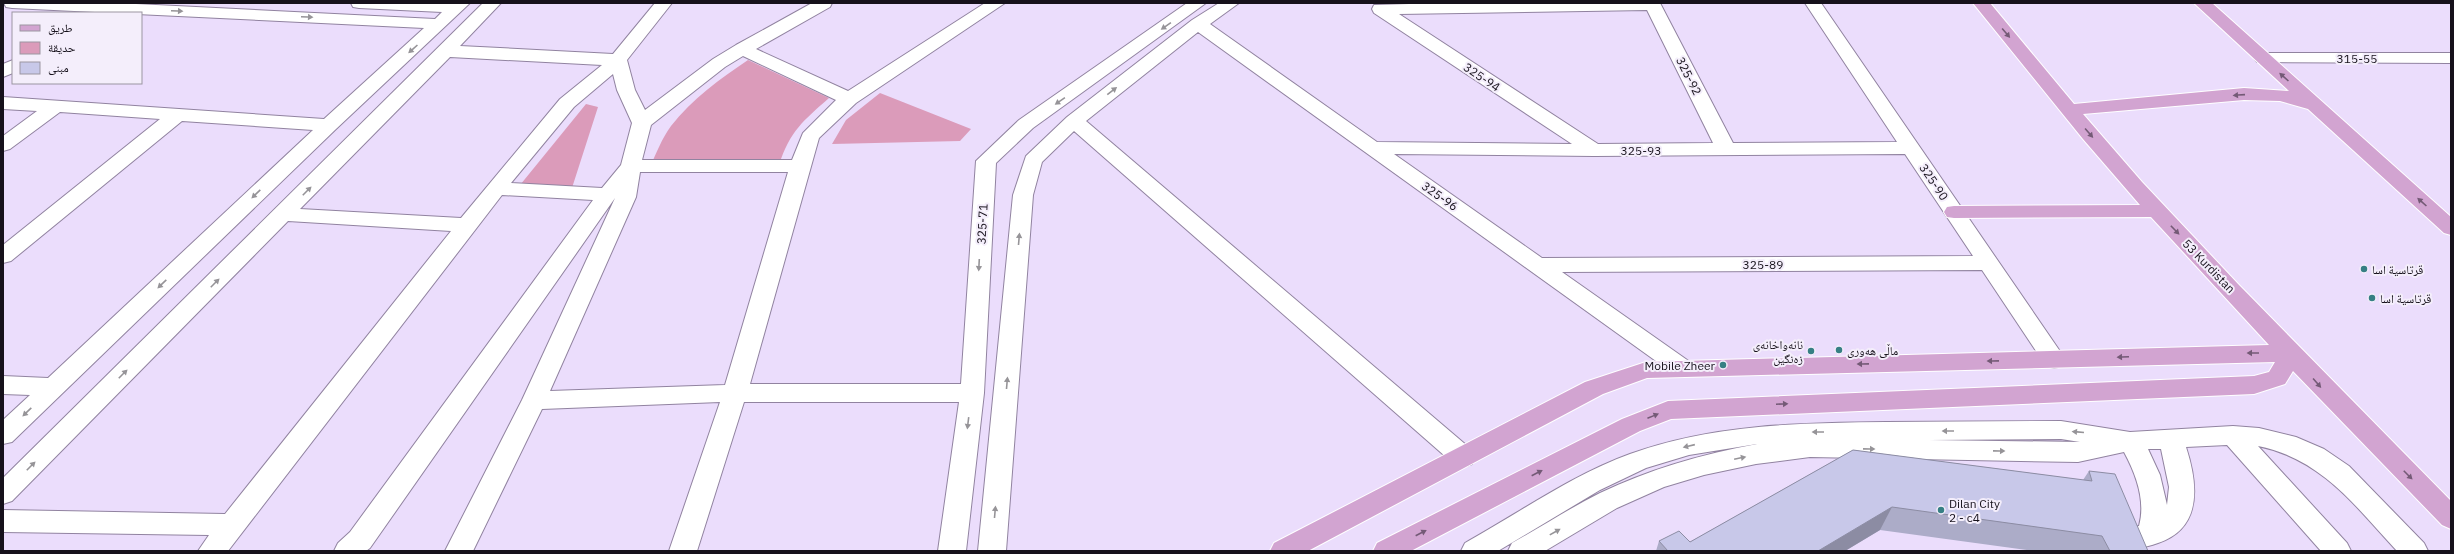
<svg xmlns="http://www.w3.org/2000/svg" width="2454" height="554" font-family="'IBM Plex Sans','Noto Naskh Arabic',sans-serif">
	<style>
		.green { fill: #db9bba }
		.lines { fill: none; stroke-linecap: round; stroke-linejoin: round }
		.minor-casing { stroke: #9183a0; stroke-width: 2 }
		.major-casing { stroke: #fff; stroke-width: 2 }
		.minor { fill: #fff; fill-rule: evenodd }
		.major { fill: #d2a4d1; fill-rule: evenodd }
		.wall { fill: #acacc8 }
		.shaded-wall { fill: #8c8ca3 }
		.building { fill: #c8c8e9; stroke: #8c8ca3 }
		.oneway { fill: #969498 }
		.oneway2 { fill: #745a76 }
		.poi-dot { fill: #367f84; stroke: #f4eefb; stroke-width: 1.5 }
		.labels { text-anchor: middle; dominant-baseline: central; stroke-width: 4; stroke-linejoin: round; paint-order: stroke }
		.street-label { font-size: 12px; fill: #16111b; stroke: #f4eefb }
		.poi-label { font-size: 12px; fill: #16111b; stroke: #f4eefb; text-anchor: start }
	</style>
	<rect width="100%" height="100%" fill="#ebddfc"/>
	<path class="green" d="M748,60L829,98C803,121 790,131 779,165L650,167C656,154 662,138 671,126C692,99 720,79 748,60Z
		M880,93L971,129L960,141L832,144L846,120Z
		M586,104L598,107L571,191L516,190Z"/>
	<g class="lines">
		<defs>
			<path id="minor" d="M4,3H116L435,19L442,12L359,8L353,7L351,3H470L336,129L12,442L3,444V420L30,395L3,394V376L48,378L313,130L182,121L11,261L3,263V245L160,119L60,112L10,149L3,151V136L37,111L3,109V97L324,119L424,28L12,8L6,7Z
				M483,3H501L460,46L613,54L655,3H672L627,60L635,90L645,110L713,59L736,45L812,3H832L830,7L756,49L848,91L985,3H1005L856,103L819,138L750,384H961L976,161L1019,120L1187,3H1206L1033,128L996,163L984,393L966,551H938L959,402H744L697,551H669L720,402L542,409L473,551H445L522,400L615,198L370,548L366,551H334L338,543L350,532L593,200L502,195L228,551H198L209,535L3,532V510L225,514L451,231L288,221L12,501L3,504V478ZM743,56L836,100L803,133L792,160H642L651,125L725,67ZM450,57L602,65L560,99L461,218L300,209ZM613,74L617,90L632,123L621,165L602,188L511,183L574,107ZM640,172H788L725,385L550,391L636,197Z
				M1219,3H1239L1210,24L1377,142L1572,144L1374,13L1372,9L1374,5L1444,3H1660L1733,143L1897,142L1805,3H1821L2066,360L2062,366L2054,368L2046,366L1982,270L1562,272L1690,362L1694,368L1690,374L1682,376L1674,374L1198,32L1086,121L1472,450L1476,457L1472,464L1463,467L1454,464L1074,131L1042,162L1033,195L1006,551H978L1013,195L1026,156L1067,117L1192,20ZM1647,10L1713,143L1598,144L1399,14ZM1394,154L1594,156L1905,154L1973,256L1542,258Z
				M2263,53H2451V63L2257,62L2254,58L2257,54Z
				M13,60V73L3,77V64Z
				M2061,421L2130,432L2233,426L2259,428L2296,437L2324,449L2349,466L2424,543L2428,551H2397C2355,506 2322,459 2258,446L2347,543L2351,551H2321L2227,445L2186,447C2198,484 2203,528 2158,543C2146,547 2135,550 2122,546L2119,538L2122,530L2139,526C2146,501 2136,474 2124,452L2078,462L1810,457L1756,464L1704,475L1664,487L1617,508L1545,551H1508L1512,543C1541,527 1570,508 1600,493C1650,469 1703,454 1757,444L1689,455L1646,468L1600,490L1498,551H1461L1465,543C1519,513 1572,475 1630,454C1713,424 1799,423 1886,422C1944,422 2003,421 2061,421ZM2061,439L2080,442L1929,440ZM2148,449H2161L2169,487L2167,505L2160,475Z"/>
			<path id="major" d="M1973,3H1990L2074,104L2244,88L2289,91L2194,3H2212L2451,217V235L2444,233L2308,109L2280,101L2244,100L2083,114L2142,182L2238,284L2451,501V529L2442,525L2293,371L2285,384L2254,394L1671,419L1640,431L1411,551H1373L1377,543L1622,419L1668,401L2254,376L2269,372L2275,362L1647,378L1603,394L1308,551H1270L1274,543L1585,382L1646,362L2269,345L2151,217L1954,218L1947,217L1944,212L1947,207L1954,206L2140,205L2083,139Z"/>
		</defs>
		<use href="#minor" class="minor-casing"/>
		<use href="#major" class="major-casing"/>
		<use href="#minor" class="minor"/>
		<use href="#major" class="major"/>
	</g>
	<path class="wall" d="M1853,450L2083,480L2089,471L2148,551H2034L1880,530L1845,551H1656L1659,541L1690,542Z"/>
	<path class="shaded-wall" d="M1892,507L1880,530L1845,551H1818Z"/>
	<path class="building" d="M1853,450L2092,481L2089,471L2115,474L2148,551H2110L2102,536L1892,507L1818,551H1668L1659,541L1679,531L1690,542Z"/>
	<defs><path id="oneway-solid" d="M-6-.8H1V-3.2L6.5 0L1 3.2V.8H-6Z"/></defs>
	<g class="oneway">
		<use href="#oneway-solid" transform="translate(177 11) rotate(3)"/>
		<use href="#oneway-solid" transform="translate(307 17) rotate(3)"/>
		<use href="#oneway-solid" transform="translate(1166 26) rotate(145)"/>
		<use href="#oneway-solid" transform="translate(413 49) rotate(138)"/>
		<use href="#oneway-solid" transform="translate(1112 91) rotate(-38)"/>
		<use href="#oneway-solid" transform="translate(1060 101) rotate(145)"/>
		<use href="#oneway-solid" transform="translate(307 191) rotate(-45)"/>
		<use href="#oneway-solid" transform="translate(256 194) rotate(136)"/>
		<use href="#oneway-solid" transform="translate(1019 239) rotate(-85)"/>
		<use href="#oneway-solid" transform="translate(979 265) rotate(93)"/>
		<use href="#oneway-solid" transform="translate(215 283) rotate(-45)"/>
		<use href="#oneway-solid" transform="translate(162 284) rotate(136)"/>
		<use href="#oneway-solid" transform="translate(123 374) rotate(-45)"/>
		<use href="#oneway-solid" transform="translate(1007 383) rotate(-85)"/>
		<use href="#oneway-solid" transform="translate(27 412) rotate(136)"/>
		<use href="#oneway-solid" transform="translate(968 423) rotate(97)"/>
		<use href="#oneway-solid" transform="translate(1948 431) rotate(180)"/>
		<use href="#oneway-solid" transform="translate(1818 432) rotate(180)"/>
		<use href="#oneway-solid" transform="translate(2078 432) rotate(-175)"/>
		<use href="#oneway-solid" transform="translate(1689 446) rotate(167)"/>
		<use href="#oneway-solid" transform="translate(1869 449) rotate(1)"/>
		<use href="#oneway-solid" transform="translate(1999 451) rotate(1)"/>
		<use href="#oneway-solid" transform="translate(1740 458) rotate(-12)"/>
		<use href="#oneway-solid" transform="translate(31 466) rotate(-45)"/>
		<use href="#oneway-solid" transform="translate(995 512) rotate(-85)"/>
		<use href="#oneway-solid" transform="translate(1555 532) rotate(-29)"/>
	</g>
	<g class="oneway2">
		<use href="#oneway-solid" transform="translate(2006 33) rotate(50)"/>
		<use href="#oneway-solid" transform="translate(2284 77) rotate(-138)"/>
		<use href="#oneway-solid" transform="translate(2239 95) rotate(176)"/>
		<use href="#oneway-solid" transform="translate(2089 133) rotate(49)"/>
		<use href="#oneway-solid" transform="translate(2422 202) rotate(-138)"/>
		<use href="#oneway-solid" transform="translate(2175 230) rotate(46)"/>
		<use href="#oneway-solid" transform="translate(2253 353) rotate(180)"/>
		<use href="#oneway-solid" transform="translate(2123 357) rotate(178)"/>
		<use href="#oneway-solid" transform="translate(1993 361) rotate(179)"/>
		<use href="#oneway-solid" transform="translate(1863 364) rotate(179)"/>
		<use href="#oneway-solid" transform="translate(2317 383) rotate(49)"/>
		<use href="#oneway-solid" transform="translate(1782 404) rotate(-2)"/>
		<use href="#oneway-solid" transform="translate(1653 416) rotate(-22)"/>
		<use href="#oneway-solid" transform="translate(1537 473) rotate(-27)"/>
		<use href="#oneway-solid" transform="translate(2408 475) rotate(45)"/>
		<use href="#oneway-solid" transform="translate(1421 533) rotate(-27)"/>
	</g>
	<g class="poi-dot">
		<circle cx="2364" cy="269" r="4"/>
		<circle cx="2372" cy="298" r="4"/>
		<circle cx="1839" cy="350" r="4"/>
		<circle cx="1811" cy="351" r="4"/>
		<circle cx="1723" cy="365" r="4"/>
		<circle cx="1941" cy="510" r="4"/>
	</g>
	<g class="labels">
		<g class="street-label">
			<text x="2357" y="58">315-55</text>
			<text transform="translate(1689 76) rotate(63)">325-92</text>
			<text transform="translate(1482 77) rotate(34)">325-94</text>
			<text x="1641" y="150">325-93</text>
			<text transform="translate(1934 182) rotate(56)">325-90</text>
			<text transform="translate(1440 196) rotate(35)">325-96</text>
			<text transform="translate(982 224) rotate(-87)">325-71</text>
			<text x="1763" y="264">325-89</text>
			<text transform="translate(2209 266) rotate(46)">53 Kurdistan</text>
		</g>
		<g class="poi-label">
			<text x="2372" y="269">قرتاسية اسا</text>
			<text x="2380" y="298">قرتاسیة اسا</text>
			<text x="1803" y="344" text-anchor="end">نانەواخانەی<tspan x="1803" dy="14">زەنگین</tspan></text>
			<text x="1847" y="350">ماڵی هەوری</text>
			<text x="1715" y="365" text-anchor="end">Mobile Zheer</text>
			<text x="1949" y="503">Dilan City<tspan x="1949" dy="14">2 - c4</tspan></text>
		</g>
	</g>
	<rect width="2454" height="554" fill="none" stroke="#16111b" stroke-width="8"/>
	<rect x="12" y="12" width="130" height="72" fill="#f4eefb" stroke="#9b96a1"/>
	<rect x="20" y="25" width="20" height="6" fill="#d2a4d1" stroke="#9b96a1"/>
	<text x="48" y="32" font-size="12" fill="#16111b">طريق</text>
	<rect x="20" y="42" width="20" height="12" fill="#db9bba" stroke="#9b96a1"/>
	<text x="48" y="52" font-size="12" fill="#16111b">حديقة</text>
	<rect x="20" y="62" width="20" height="12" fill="#c8c8e9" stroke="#9b96a1"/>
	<text x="48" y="72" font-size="12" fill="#16111b">مبنى</text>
</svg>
